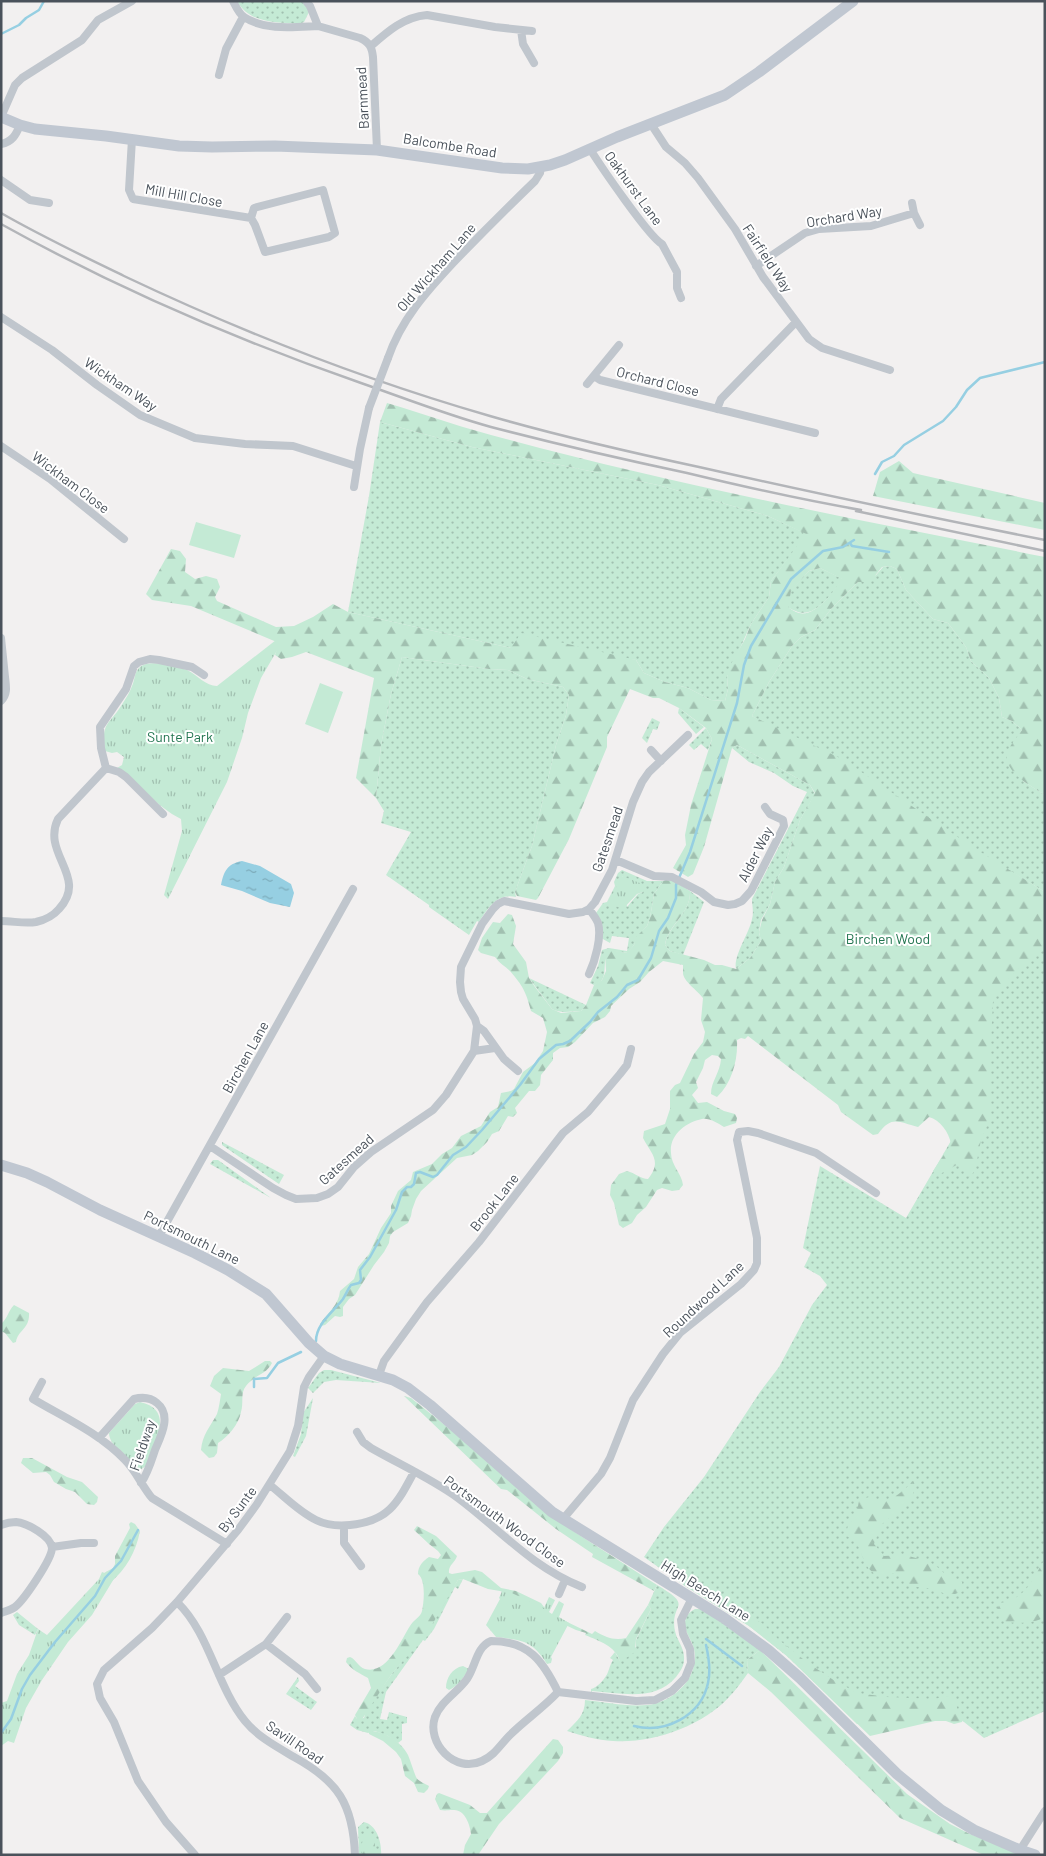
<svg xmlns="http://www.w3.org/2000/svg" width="1046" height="1856" font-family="Barlow,sans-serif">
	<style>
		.grass { fill: url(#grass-dots); fill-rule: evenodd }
		.forest { fill: url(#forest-firs); fill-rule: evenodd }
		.park { fill: url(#park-tufts) }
		.pitch { fill: #c4ead5 }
		.water { fill: url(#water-ripples) }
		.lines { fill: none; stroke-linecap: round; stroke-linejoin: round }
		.stream { stroke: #96cfe2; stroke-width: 2.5 }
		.street { stroke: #c0c6cd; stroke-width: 8 }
		.secondary { stroke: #c0c7d1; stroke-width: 11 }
		.rail { stroke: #b3b5b9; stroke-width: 2.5 }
		.street-bridge { stroke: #c0c6cd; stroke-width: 8 }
		.labels { text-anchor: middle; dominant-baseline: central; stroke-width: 4; stroke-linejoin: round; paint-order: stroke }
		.street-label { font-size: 14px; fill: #4a525b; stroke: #fff }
		.park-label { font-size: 14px; fill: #227550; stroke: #fff }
	</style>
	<defs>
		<pattern id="grass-dots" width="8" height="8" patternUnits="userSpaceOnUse" patternTransform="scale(1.25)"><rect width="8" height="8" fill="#c4ead5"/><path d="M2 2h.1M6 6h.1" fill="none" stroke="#a1c0b0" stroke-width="1.8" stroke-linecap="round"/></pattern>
		<pattern id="forest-firs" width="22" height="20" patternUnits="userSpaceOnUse" patternTransform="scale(1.25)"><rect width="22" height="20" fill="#c4ead5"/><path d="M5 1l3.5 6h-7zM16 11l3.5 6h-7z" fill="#a1c0b0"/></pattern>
		<pattern id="park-tufts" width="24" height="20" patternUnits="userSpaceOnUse" patternTransform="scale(1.25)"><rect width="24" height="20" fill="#c4ead5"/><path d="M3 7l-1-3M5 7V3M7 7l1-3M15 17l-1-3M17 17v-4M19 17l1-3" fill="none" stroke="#a1c0b0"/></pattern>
		<pattern id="water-ripples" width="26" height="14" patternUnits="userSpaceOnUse" patternTransform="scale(1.25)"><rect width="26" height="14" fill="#96cfe2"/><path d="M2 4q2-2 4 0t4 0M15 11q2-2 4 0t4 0" fill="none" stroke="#7cabba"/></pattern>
	</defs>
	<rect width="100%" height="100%" fill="#f2f0f0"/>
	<path class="grass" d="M237,1H303L309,12L304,22L299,24C276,22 250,24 237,1Z
		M380,422L472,447L658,485L768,516L807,534L771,581L769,597L751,624L727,677L728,689L725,701L711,700L688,688L665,682L644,673L636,660L511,648L348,612L369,496Z
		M890,566L897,569L906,590L933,619L948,623L966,647L971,661L989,678L999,698L1002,717L1012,721L1022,730L1014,743L1023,781L1045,795V892L752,716L769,682L792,646L801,637L815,630L831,609L858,582L876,575L883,567Z
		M820,568L843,579C834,591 816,618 798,612C795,611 791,609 787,607L791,590L809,571Z
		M402,657L489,669L508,670L527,679L563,687L569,695L566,715L556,745L532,846L515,892L516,897C497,893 488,908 479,922L477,921L469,935L429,907V905L386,875L411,832L381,823L384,811L376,798L381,745L391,694Z
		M679,708L704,727L696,734L678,713Z
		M652,718L660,722L657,730L653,729L647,743L642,738Z
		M706,728L712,739L708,750L701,744L694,750L689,745Z
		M737,745L810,785L815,794L800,820L784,867L775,882L770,904L761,920L759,932L761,941L750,958L736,969C733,956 749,934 752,919C754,913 752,905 752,899L807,792L793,786L774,773L749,762L732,748Z
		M622,870L647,881H663L654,894L650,918L647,926L637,937L634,945L628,953L610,951C608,954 605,959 605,963C604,973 606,981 594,985L590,983L598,966L602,950L609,948L627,951L629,938L612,936L610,943L601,938L596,913L603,903L607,902L615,886L614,882L618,873ZM622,876L643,892L638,894L627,907Z
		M690,891L704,902L683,955L670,951L665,945C668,925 691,913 690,891Z
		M1045,947V1711L984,1738L954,1714L857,1724L787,1656L749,1626L685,1586L644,1557L664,1527L704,1477L760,1392L779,1367L812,1305L827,1285L820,1276L804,1267L811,1253L803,1248L820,1166L906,1218L952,1139L992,996L1019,965Z
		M529,978L586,1005L581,1011C571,1011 561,1014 552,1009Z
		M222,1142L284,1175L279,1184L222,1145Z
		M213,1160H218L271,1198L210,1164Z
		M324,1370H331L381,1383L336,1380L324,1382L313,1393L308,1388L319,1373Z
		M313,1398L306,1436L295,1457L293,1456L301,1434L303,1413Z
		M463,1579L458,1589L455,1587L434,1629L425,1641L423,1640L386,1692L380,1719L387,1720L389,1712L407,1717V1723L402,1724V1740L398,1743L388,1736L375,1731L368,1733L357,1730L350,1725L355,1716L357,1719L364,1718L366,1711L391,1675L415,1645L458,1580Z
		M657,1585C696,1608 669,1602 675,1631C677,1641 685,1648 684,1660C684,1666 680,1672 676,1677C655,1702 621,1693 592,1691L591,1693V1689C597,1688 606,1678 608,1672C610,1667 610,1665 613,1660L610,1658L615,1652L620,1661L636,1647V1640L651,1609L648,1605Z
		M695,1609H700L707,1612L760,1650L747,1660L748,1673C742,1681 736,1690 729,1697C703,1726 651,1744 613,1741C597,1740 582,1736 567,1731C577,1721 585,1715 585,1700C605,1702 627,1707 647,1705C674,1702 700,1677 694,1649C692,1640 685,1633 685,1624C685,1616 689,1612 695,1609Z
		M17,1612L38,1629L35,1635L19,1625L13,1615Z
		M298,1677L299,1681L295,1686L317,1702L311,1710L286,1694Z
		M364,1822C377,1825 382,1843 381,1855H359L358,1827Z"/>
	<path class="forest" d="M387,403C427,415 466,429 506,439C684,487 865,521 1045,557V795C1031,786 1004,773 1007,753C1009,746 1018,736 1022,730L1012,721L1002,717L999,698L989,678L971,661L966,647L948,623L933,619L906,590L897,569L890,566L882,567L870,582H858L831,609L815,630L801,637L792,646L769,682L752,716L842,759L974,848L1045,892V949C1024,963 1005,978 993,1001L989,1078L991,1116L981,1140L975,1170L971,1176L968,1177L965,1168L959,1164C951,1167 946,1173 937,1174L933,1171L951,1144C949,1132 940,1120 929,1117L918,1127C898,1122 892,1115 878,1134L873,1135L841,1112L838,1105L748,1036L745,1039L741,1038L737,1040C738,1060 732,1083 717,1097L711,1094C711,1081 720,1073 721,1059L718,1056L712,1055L705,1060L703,1068L696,1082L698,1088L692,1095L698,1103L707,1102L724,1111L735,1114L737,1118L736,1123L724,1127C717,1123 710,1118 702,1119C686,1122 669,1135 671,1153C671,1165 682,1174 683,1185L679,1190L672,1191L662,1188L657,1190L646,1207L637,1215L632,1223L623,1228L619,1225L614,1203L610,1195L611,1185L619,1174L627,1171C635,1173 641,1179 648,1179C662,1161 652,1155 643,1138L644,1131L665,1124L670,1109V1091L675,1085L680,1083L694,1054L703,1042L705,1032L701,1020L703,998C698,991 683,981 683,973C683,971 683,968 683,965L663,961L649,972L640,982L629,989L611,1006L610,1011L605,1017L593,1023L575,1042L568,1047L560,1048L553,1053V1060L541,1075L540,1085L535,1091H529L515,1108L517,1113L513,1117L508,1116L499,1131L492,1134L487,1142L478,1151L472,1155L457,1158L421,1191L416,1199L412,1210L411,1216L408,1223L393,1232L390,1236L389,1243L384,1252L374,1265L355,1295L349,1299L343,1307V1316L340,1317L335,1316L325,1325L321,1326L320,1324C327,1313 339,1305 340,1291L354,1279L358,1267L369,1254L381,1228L391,1213V1206L398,1191L411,1180L413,1172L432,1164L442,1154L452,1148L461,1136L481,1126L490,1112L498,1107L501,1093L511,1091L514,1089L523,1072L535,1063L543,1051L547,1032L543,1018L531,1011C526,992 523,986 510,971C505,966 499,963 495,957L481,953L478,950L482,938L493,922L500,923L508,914L512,915L516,926L513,944L526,962L529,978L535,987L552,1009L561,1013L581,1011L586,1005L594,985L602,980L606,971L605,953L610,950L627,953L634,945L636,937L647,926L650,918L654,894L663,881L666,880L674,881L690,891C691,914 668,924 665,945L670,951L704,960L715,965H722L736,969L750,958L761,941L759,932L762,920L770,904L775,882L784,867L800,820L815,793L810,785L737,745L732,748L704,847L693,874L688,877L673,868L686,845L685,835L691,805L712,739L706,728L679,708L659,698H653L630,689L607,737V747L569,839L538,898L536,900L517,896L515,892L532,846L556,745L566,715L569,695L563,687L527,679L508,670L489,669L402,657L391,694L381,745L376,798L356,778L374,678L306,652L292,657L281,659L275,655L279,643L191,606L152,600L146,594L171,549L180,551L186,559L185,572L195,579L206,576L217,579L220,587L215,597L217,601L276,627L294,626L313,617L333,604L348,612L511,648L521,633L636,660L644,673L665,682L688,688L711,700L725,701L728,689L727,677L731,664L745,639L751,624L769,597L771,581L806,534L768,516L658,485L472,447L380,422ZM820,568L842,579C834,591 816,617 799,613C795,612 791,609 788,607L791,591L809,571Z
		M899,461L913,473L1045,503V530L873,496L880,472Z
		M14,1305L29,1313C30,1329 18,1330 16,1342L13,1343L5,1333L1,1331V1324C8,1318 8,1311 14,1305Z
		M265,1361H270L272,1363C266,1375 254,1375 246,1386C240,1393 244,1403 241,1412C239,1424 228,1437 218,1443L217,1453L214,1457L209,1458L201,1450C202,1435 210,1427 217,1414C219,1408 220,1400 221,1394L210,1386L214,1376L223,1368L249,1371Z
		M404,1396L411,1398L441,1422L573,1531L657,1585L654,1591L592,1557L593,1554L556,1529L507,1490L501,1489Z
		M23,1458H32L67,1477L82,1482L98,1497L97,1502L94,1505L87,1504L75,1492L66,1489L54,1482L50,1475L46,1472L33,1473L21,1463Z
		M913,1481L916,1487L910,1500L881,1525L874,1544L884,1556L905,1555L923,1560L935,1565L944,1573L962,1582L963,1591L955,1594L943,1593L934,1589L911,1586L895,1573C867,1583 865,1560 856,1541L845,1535L848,1526L857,1513L859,1500L869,1497C887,1505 900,1495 913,1481Z
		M131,1522L135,1524L140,1531C136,1552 126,1569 110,1583L104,1573L113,1568L115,1564V1556L130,1528L129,1524Z
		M417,1526L436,1536L457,1556C455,1563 448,1565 449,1573L452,1574L475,1570L482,1572L501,1588L516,1591L541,1603L544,1607V1609L500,1591L488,1589L463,1579L458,1580L429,1630L391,1675L361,1721L357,1719L355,1715L371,1688L368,1678C359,1673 352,1670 346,1662L347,1658L350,1657C356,1659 358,1667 365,1669C387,1675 401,1640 410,1626C413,1620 421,1617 422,1611C424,1602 426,1580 418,1574C418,1566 423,1561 429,1557L438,1559L441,1555L438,1551L429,1544L414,1530Z
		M1045,1559V1617C1033,1624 1019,1623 1005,1622L996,1613L1000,1603C1027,1598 1031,1581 1045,1559Z
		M672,1570L685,1575L763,1624L779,1640L808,1663L832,1679L857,1693L887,1697L934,1699L948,1696L956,1699L957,1708L964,1717L962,1722L954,1724L946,1721H935L870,1736L787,1656L749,1626L669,1574Z
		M648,1605L651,1609L636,1639L635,1652L620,1662C616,1646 599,1641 585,1635L586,1633L576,1630L559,1622L557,1619L559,1618L592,1634L595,1631C605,1637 614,1641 626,1638Z
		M760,1650L907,1794L950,1824L970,1834L1022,1855H984L900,1818L771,1692L748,1673L747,1660Z
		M369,1731C383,1730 402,1742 408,1755C411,1762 413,1770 416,1777C419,1782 424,1783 429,1786L428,1789L424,1793L418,1792L414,1783L405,1776L401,1759L396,1752L383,1741L369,1734Z
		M553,1739L558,1740L563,1747V1753L558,1761L499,1824L478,1855H463L465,1845L471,1834C470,1825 465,1809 453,1810C448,1810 446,1811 440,1810L435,1799L437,1794L439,1793L470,1805L480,1813H487Z
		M371,1834L375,1836V1855H362C362,1845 360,1836 371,1834Z"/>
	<path class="park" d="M276,640L282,642L261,678L248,713L242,738L227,782L168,899L164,895L182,831L181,819C156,807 140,783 117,768L122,765L124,757L117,752L112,753L105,751C101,721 109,726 123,703C126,698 130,692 132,686C135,680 134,673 139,668C148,658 175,666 187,670C197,675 206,686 217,686Z
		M622,876L645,885L643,892L637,894L623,909L608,903Z
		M140,1402C176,1410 154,1443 146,1466L140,1470L137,1469C129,1458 109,1446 109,1433L135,1404Z
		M102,1572L115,1577L92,1615L68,1642L42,1680L26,1708L14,1743L8,1741L1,1746V1703L7,1701L17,1674L29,1655L38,1629L47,1635L99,1579Z
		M503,1589L544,1608L549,1597L555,1600L549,1612L552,1614L559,1601L564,1604L559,1617L569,1623L551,1657L552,1659L551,1663L547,1664C532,1640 522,1640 496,1637L486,1625L500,1599L499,1598Z
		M463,1666L469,1669C464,1677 457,1687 449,1690L446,1688C446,1678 452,1668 463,1666Z"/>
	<path class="pitch" d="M196,522L241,535L234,558L189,545Z
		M320,683L343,692L328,733L305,724Z"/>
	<path class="water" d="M242,861L260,866L291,884L294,893L290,907L270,903L242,891L221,885C224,871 227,864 242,861Z"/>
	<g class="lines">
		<path class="stream" d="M1,34L19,25L26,18L39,10L44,1
			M875,474L882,462L894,456L904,445L943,421L956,407L967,390L980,378L1045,362
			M850,543L852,546L889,552
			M316,1341C316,1324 333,1312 343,1299C346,1294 348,1289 351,1285L359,1283L361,1280L360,1270L370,1257L396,1210L402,1192L407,1187H411L414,1184L416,1173L420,1172L433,1177L437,1175L453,1155L466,1147L482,1130L520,1085L539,1059L556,1045L563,1044L570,1041L590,1022L598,1012L617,997L627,985L638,980L651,958L659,931L668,918L676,898V885L690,852L737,703L744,665L751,646L791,579L823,551L843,547L854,540
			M254,1387V1379L267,1378L278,1363L301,1352
			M706,1639L742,1666
			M634,1726C665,1734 701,1716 708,1683C711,1670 709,1658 706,1645
			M1,1733L11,1719L22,1689L30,1675L55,1642L95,1596L105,1578L121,1561L138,1530"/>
		<path class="street" d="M233,1C236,7 239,14 244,17C265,31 295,27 318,26
			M306,1L310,6L318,26L360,38C369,42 372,47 373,57L377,150
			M521,30L523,44L534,63
			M371,46C388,31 404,17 427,15L495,27L532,31
			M219,75L226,49L243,17
			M1,117L15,85L22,78L82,40L98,20L132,1
			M651,124L666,147L685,163L698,178L735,229L763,277L809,339L822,348L890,370
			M132,139L129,190L133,199L251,218L254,208L323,190L335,233L329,237L265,252L255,225L251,218
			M1,144C12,142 16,135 20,125
			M590,149C600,165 649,237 662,244L677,272V288L681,298
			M1,180L30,200L49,203
			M912,203L914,213L920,225
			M756,266L805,233L819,229L871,226L914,213
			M1,317L52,350L97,385L140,415L195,438L245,444L293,446L356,466
			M388,358C401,320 426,292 453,263C480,235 507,208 535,181L540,173L541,167
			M594,376L600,380L815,433
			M587,384L619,345
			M717,409L721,399L796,322
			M1,446L50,479L124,539
			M354,487L360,449L369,408
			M1,638L5,677
			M1,679L5,677C6,686 8,694 1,701
			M651,750L661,761
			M163,814L126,777L119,772L106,768L101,748L100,727L126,689L134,666L139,662L150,659L159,660L192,667L204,675
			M616,860L654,876L672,877L701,892L714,902L728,905L735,904L742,901L751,891L784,826L783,820L770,814L765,807
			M589,909C592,913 596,918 598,923C602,937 595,961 589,974
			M1,921C13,921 25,924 36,922C45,920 53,916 59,909C89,877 41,854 58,819L106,768
			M477,1026L484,1031L504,1059L518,1071
			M474,1051L495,1048
			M210,1146L273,1188L286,1195L296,1199L317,1198L328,1194L338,1187L354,1167L371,1152L433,1110L446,1095L474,1051L477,1026L475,1019L463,999L461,992L460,982L461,967L482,924L493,909L498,904L504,901L569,914L583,912L589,909L595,902L612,870L633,802L642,782L649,772L688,735
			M159,1236L353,889
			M379,1375L384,1361L427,1302L479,1242L563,1133L588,1112L620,1074L627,1065L631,1049
			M42,1382L33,1399C65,1418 99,1433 125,1460C136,1471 142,1486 152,1498L227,1544
			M357,1432L363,1442L371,1448C399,1464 432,1479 458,1498C501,1530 530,1566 582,1587
			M99,1438L134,1399C142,1397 150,1397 157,1403C172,1415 161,1436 155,1450C151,1462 148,1473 141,1483
			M270,1485C285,1497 299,1512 316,1520C326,1525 339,1526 350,1525C388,1521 397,1504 414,1472
			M563,1519L601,1474L610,1458L633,1400L663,1354L680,1333L741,1284L754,1270L757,1263V1238L737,1140L739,1132L748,1131L758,1133L816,1153L876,1193
			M1,1525C6,1523 11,1522 16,1522C27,1523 51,1536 52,1548C52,1559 24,1600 15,1607C11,1610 6,1611 1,1613
			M344,1526V1543L361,1566
			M52,1547L81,1543H94
			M559,1594L565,1580
			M177,1602C210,1634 216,1685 245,1721C258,1737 277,1747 294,1757C338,1781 353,1804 355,1855
			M491,1641C529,1641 543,1661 558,1692C543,1708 525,1720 510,1735C500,1745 495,1755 482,1761C455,1774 426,1743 435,1717C441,1701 458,1692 467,1679C476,1666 476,1647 491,1641Z
			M266,1644L305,1674L317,1689
			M219,1675L266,1644L287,1617
			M558,1692L636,1701L655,1700L672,1691L685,1678L691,1663L690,1649L683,1634L681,1620L692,1598
			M1020,1850L1045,1811
			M195,1855L166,1822L138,1781L114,1722L100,1698L97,1684L104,1670L152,1628L177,1602L238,1530L257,1504L290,1451L298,1426L304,1387L309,1377L324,1356"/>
		<path class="secondary" d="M1,117L20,125L35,129L106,136L179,146L212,147L275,146L377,150L502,168L528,169L550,165L565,160L617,137L725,95L759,72L853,1
			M1,1165L27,1173L47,1182L100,1210L195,1253L228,1270L266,1294L309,1343L324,1356L340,1364L393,1380L408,1388L430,1405L552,1512L724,1618L768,1650L800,1678L897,1774L941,1810L974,1830L1020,1850L1035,1855"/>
		<path class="rail" d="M1,213C41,236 83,256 124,276C242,332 365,380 490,416C559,436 629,452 699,467C814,493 929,517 1045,540
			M1,224C116,288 237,340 361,383C404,398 447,415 491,427C556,444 621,459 687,473C745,487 803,500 861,510
			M856,511L1045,551"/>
		<path class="street-bridge" d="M369,408L388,358"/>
	</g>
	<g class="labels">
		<g class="street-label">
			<text transform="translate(362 98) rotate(-93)">Barnmead</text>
			<text transform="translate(450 145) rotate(9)">Balcombe Road</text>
			<text transform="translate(634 188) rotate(54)">Oakhurst Lane</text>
			<text transform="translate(184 195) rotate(10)">Mill Hill Close</text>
			<text transform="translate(844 216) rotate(-9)">Orchard Way</text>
			<text transform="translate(768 258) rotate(57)">Fairfield Way</text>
			<text transform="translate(436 267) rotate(-49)">Old Wickham Lane</text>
			<text transform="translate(658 381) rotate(14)">Orchard Close</text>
			<text transform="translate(121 384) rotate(34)">Wickham Way</text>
			<text transform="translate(71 482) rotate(37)">Wickham Close</text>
			<text transform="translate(607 839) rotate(-71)">Gatesmead</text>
			<text transform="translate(755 854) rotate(-63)">Alder Way</text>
			<text transform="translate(245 1057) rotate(-61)">Birchen Lane</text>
			<text transform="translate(346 1159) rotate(-42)">Gatesmead</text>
			<text transform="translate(494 1202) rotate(-52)">Brook Lane</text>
			<text transform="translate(192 1237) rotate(26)">Portsmouth Lane</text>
			<text transform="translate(703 1299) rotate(-43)">Roundwood Lane</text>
			<text transform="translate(142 1445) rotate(-71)">Fieldway</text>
			<text transform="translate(237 1509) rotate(-53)">By Sunte</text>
			<text transform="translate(505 1521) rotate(36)">Portsmouth Wood Close</text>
			<text transform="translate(706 1590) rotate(32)">High Beech Lane</text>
			<text transform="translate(295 1742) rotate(34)">Savill Road</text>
		</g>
		<g class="park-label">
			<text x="180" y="736">Sunte Park</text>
			<text x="888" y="938">Birchen Wood</text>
		</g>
	</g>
	<rect width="1046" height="1856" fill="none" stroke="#4a525b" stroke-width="5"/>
</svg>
